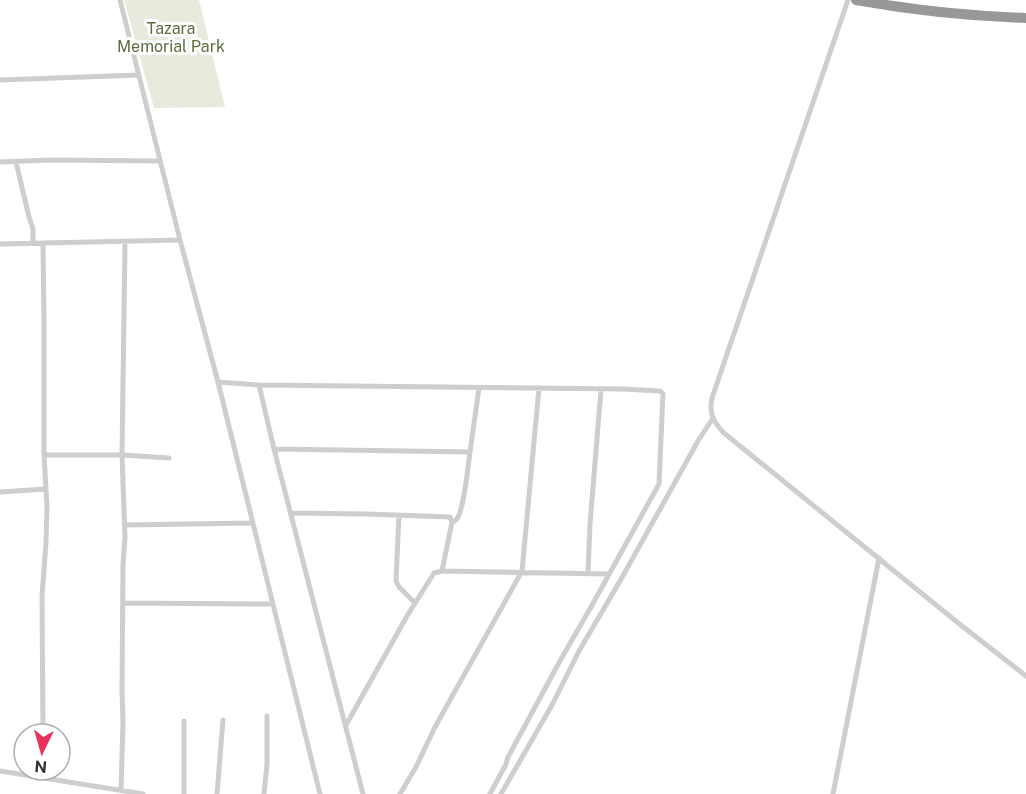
<svg xmlns="http://www.w3.org/2000/svg" width="1026" height="794" font-family="'Public Sans',sans-serif">
	<style>
		.green { fill: #e7ebdd }
		.lines { fill: none; stroke-linecap: round; stroke-linejoin: round }
		.street { stroke: #cecece; stroke-width: 5 }
		.highway { stroke: #989898; stroke-width: 10 }
		.labels { text-anchor: middle; dominant-baseline: central; stroke-width: 6; stroke-linejoin: round; paint-order: stroke }
		.park-label { font-size: 16px; fill: #5c6f3d; stroke: #fff }
	</style>
	<rect width="100%" height="100%" fill="#fff"/>
	<path class="green" d="M124,0H199L225,107L154,108Z"/>
	<g class="lines">
		<path class="street" d="M120,0L180,240L218,382L320,794
			M848,0L712,398C709,413 713,422 724,433L957,622L1026,676
			M0,80L139,75
			M0,162L51,160L160,161
			M16,162L29,217L33,229V243
			M0,244L180,240
			M43,244L44,319V455L47,507L46,542L42,596L43,734
			M218,382L259,385L623,389L660,391L663,394L659,484L591,607L561,659L508,757L506,764L490,794
			M259,385L274,449L363,794
			M274,449L470,452L479,388
			M44,455H122L169,458
			M0,492L46,489
			M291,513L366,514L450,517L452,522L442,571
			M399,515L396,581L399,587L415,603
			M452,522C453,522 455,521 456,520C464,512 468,465 470,452
			M125,525L253,523
			M588,573L590,524L601,390
			M123,603L272,604
			M346,725L407,616L434,573L442,571L609,574
			M0,771L143,794
			M121,790L123,722L122,691L123,565L125,537L122,455L125,242
			M184,794V721
			M217,794L223,720
			M264,794L267,764V716
			M400,794L416,767L435,727L522,571L539,388
			M501,794L552,705L579,651L620,581L698,441L713,418
			M833,794L879,558"/>
		<path class="highway" d="M856,0C912,10 968,16 1026,18"/>
	</g>
	<g class="labels">
		<g class="park-label">
			<text x="171" y="28">Tazara<tspan x="171" dy="18">Memorial Park</tspan></text>
		</g>
	</g>
	<g transform="translate(42 752) rotate(185)"><circle r="28" fill="#ffffff" stroke="#adadad" stroke-width="1.5"/>
	<path d="M0-4.5L10 22L0 15L-10 22Z" fill="#ea325d"/>
	<text y="-9" font-size="16" font-weight="bold" text-anchor="middle" fill="#313131">N</text>
	</g>
</svg>
